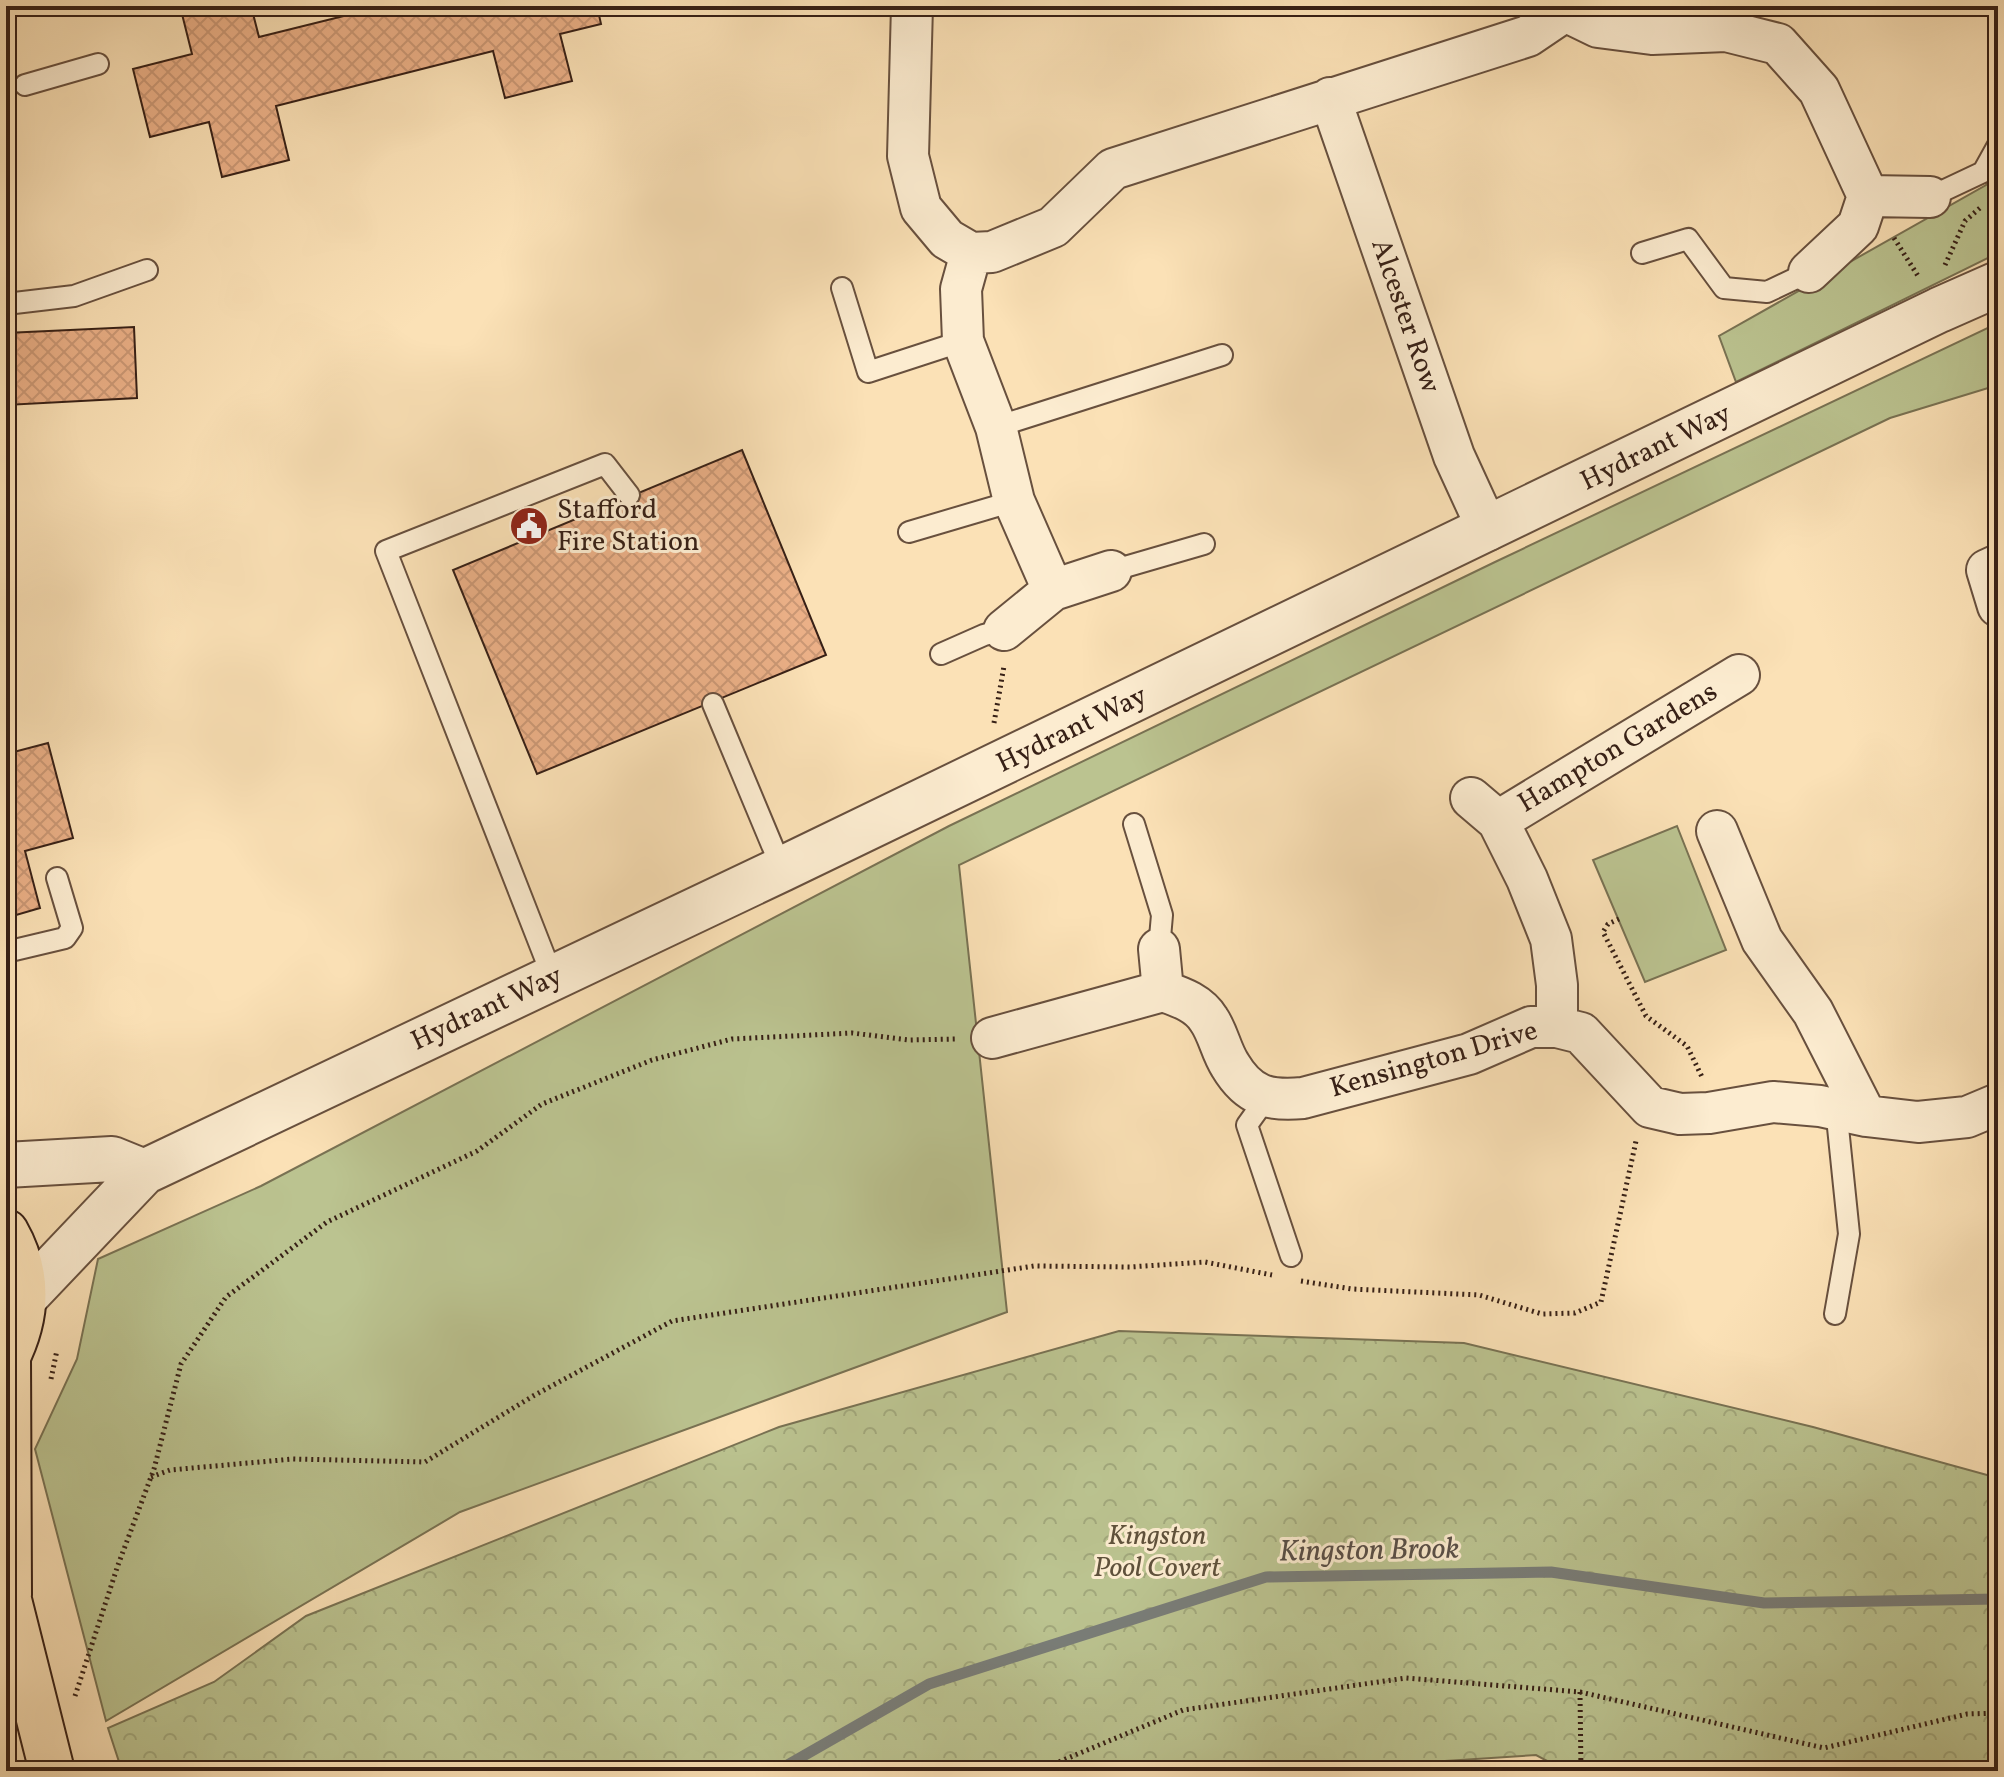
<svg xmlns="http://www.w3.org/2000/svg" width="2004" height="1777" font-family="Vollkorn,serif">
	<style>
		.green { fill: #bbc390; stroke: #797253; stroke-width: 2 }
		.forest { fill: url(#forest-crowns); stroke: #797253; stroke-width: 2 }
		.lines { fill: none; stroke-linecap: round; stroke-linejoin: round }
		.stream { stroke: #797d78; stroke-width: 11 }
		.building { fill: url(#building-cross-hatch); stroke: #372016; stroke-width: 2 }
		.service-casing { stroke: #68503e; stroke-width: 24 }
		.minor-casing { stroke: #68503e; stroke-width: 44 }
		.tertiary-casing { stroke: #68503e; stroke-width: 48 }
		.trunk-casing { stroke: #372016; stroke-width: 48 }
		.path { stroke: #372016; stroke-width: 5; stroke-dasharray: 2 4; stroke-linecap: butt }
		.service { stroke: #fcecd0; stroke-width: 20 }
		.minor { stroke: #fcecd0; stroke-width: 40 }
		.tertiary { stroke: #fcecd0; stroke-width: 44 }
		.trunk { stroke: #fbe1b6; stroke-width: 44 }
		.labels { text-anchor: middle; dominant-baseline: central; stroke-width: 6; stroke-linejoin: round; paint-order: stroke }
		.street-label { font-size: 28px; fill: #372016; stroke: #fcecd0 }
		.poi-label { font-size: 28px; fill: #372016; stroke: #fcecd0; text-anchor: start }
		.park-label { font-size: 28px; font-style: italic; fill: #5f513b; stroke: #fcecd0 }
		.water-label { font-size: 30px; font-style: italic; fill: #584e47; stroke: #fcecd0 }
	</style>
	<defs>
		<pattern id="forest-crowns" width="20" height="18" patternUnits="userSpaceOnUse" patternTransform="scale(2)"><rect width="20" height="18" fill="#bbc390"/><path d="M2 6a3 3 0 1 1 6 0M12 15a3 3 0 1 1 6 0" fill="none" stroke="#a1a77b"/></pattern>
		<pattern id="building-cross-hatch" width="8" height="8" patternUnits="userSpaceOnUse" patternTransform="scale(2)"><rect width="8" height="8" fill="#ebb087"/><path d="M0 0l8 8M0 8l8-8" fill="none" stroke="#ca9774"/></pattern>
	</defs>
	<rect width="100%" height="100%" fill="#fbe1b6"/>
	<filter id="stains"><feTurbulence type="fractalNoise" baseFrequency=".0025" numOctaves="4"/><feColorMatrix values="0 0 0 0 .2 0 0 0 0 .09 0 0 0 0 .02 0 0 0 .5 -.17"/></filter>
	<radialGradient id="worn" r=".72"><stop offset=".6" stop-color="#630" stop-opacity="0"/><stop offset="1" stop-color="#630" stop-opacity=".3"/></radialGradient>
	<path class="green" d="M1998,162V253L1736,382L1719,336L1986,185Z
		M1998,323V385L1890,418L959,865L1007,1312L460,1512L106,1721L35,1449L77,1359L98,1259L261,1186L949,826L1495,562Z
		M1677,826L1726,950L1645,982L1593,860Z"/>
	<path class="forest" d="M1119,1331L1464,1343L1813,1427L1998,1478V1771H1566L1536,1755L1290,1771H122L108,1728L214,1682L306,1616L779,1427Z"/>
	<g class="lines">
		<path class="stream" d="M777,1771L929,1684L1266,1577L1551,1572L1764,1603L1998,1599"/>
	</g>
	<path class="building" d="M180,6H251L259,37L384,6H597L601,24L560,34L572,81L505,98L493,51L276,106L289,160L222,177L209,122L150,137L133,69L192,54Z
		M134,327L137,398L6,405V333Z
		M742,450L826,655L537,774L453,570Z
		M48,743L73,838L25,851L40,908L6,918V754Z"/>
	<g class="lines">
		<defs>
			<path id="service" d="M25,85L98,64
				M1930,197L1983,172L1998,145
				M1642,253L1688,239L1724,288L1767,292L1809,272
				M842,288L868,372L963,341
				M6,304L74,296L147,270
				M996,427L1222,355
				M909,532L1014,501
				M1111,571L1204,544
				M941,654L984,635L1004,630
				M713,704L782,869
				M1134,824L1162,915L1159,949
				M6,952L65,938L72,928L57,878
				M553,978L386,551L605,464L629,495
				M1267,1097L1247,1125L1291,1256
				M1835,1314L1849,1234L1836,1108"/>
			<path id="minor" d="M912,6L908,156L921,208L947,239L971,253
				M1565,11L1598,27L1652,34L1726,31L1778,44L1819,90L1868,196L1858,226L1809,272
				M1330,98L1454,456L1488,530
				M1868,196L1930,197
				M971,253L992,252L1053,227L1113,169L1528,36L1565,11
				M971,253L961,289L963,341L996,427L1014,501L1053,590L1004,630
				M1998,565L1987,570L1998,606
				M1053,590L1111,571
				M1471,798L1498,821L1527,879L1551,939L1557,985V1027
				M1498,821L1739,675
				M1717,831L1762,940L1813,1012L1866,1116
				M1159,949L1163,991
				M992,1038L1163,991C1180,997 1199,1003 1209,1020C1218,1033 1221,1051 1230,1065C1249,1097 1269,1101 1303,1098L1469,1054L1531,1027H1557L1581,1033L1650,1107L1680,1114L1709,1113L1773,1102L1820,1106L1866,1116L1918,1122L1967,1117L1998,1104"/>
			<path id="tertiary" d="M6,1165L112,1159L144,1172
				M26,1296L144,1172L782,869L1939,310L1998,284"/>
			<path id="trunk" d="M6,1232C30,1274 28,1317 6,1360
				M8,1357L9,1595
				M6,1588L52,1771"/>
		</defs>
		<use href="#service" class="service-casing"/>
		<use href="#minor" class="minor-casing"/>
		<use href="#tertiary" class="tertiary-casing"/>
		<use href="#trunk" class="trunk-casing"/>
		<path class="path" d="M1894,238L1918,276
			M1945,265L1965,221L1981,207
			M994,723L1004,666
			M1619,919L1608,924L1603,932L1646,1016L1687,1046L1702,1077
			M1301,1281L1352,1289L1479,1295L1542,1314L1575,1313L1601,1302L1636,1141
			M51,1379L57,1350
			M151,1477L170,1470L293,1459L425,1462L533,1396L672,1321L1034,1266L1130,1267L1205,1262L1272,1275
			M1580,1692L1824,1748L1967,1714L1998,1713
			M75,1696L118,1565L154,1469L181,1364L226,1297L327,1222L477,1151L542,1104L652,1060L732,1039L852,1033L909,1040L955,1039
			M1037,1771L1183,1710L1406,1678L1580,1692L1581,1771"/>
		<use href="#service" class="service"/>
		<use href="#minor" class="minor"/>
		<use href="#tertiary" class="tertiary"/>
		<use href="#trunk" class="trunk"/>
	</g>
	<defs>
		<symbol id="civic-disc" viewBox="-11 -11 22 22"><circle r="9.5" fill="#8f2418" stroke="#fcecd0"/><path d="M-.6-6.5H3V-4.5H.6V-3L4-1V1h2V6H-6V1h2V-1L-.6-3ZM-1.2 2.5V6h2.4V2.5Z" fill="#fff"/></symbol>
	</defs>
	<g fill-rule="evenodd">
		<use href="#civic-disc" x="507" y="504" width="44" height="44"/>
	</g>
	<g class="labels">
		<g class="street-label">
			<text transform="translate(1405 316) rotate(71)">Alcester Row</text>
			<text transform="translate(1656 448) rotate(-26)">Hydrant Way</text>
			<text transform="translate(1072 730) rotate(-26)">Hydrant Way</text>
			<text transform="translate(1618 748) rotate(-31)">Hampton Gardens</text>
			<text transform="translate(487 1009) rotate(-25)">Hydrant Way</text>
			<text transform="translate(1434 1060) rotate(-16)">Kensington Drive</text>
		</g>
		<g class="poi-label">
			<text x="557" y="510">Stafford<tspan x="557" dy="32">Fire Station</tspan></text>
		</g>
		<g class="park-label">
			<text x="1157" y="1536">Kingston<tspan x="1157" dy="32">Pool Covert</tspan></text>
		</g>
		<g class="water-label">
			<text transform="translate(1369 1551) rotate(-1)">Kingston Brook</text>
		</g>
	</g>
	<rect width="2004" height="1777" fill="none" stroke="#fbe1b6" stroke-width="32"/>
	<rect x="8" y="8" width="1988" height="1761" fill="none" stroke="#372016" stroke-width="4"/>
	<rect x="16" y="16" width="1972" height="1745" fill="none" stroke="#372016" stroke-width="2"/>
	<rect width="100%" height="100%" filter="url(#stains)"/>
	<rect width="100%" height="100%" fill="url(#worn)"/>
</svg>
